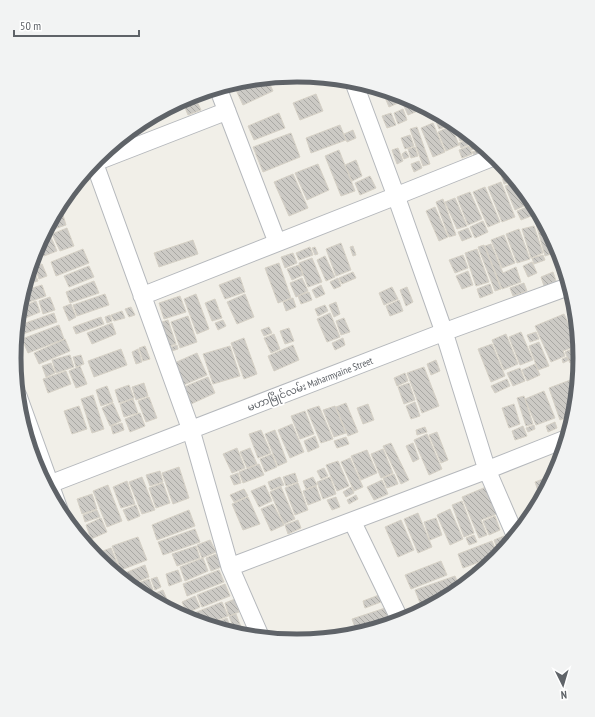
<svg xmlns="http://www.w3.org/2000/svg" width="595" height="717" font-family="'PT Sans Narrow','Noto Sans Myanmar',sans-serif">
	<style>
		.building { fill: url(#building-back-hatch); stroke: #d6d1c6 }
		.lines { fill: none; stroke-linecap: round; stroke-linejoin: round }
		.street-casing { stroke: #b5b8bc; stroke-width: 19 }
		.street { stroke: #fff; stroke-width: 17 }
		.labels { text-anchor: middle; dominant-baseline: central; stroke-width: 3.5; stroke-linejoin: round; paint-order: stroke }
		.street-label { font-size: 10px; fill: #5f6368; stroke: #fff }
		.rim { fill: none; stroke: #5f6368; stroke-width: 5 }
	</style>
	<defs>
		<pattern id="building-back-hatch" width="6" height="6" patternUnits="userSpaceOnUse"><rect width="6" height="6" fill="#cccac5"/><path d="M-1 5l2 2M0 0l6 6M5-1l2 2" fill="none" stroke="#a9a8a4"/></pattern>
	</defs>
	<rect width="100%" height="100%" fill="#f1efe8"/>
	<path class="building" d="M267,78L273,91L243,105L236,90L260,79Z
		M391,92L394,93L398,103L389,107L384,95Z
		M395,93L406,97L409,98L399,102Z
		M316,94L323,111L300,120L293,103Z
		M194,95L201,110L188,115L182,100Z
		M412,100L425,107V108L408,115L403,104Z
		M403,109L407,120L398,124L394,113Z
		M279,113L285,128L254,140L248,126Z
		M391,113L396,125L387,128L382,116Z
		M445,118L449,120L451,125L439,129L436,121Z
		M433,123L445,152L433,157L421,128Z
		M340,125L346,140L311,153L306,138Z
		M451,126L459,145L446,151L438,132Z
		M459,126L462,129L466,139L460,141L455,127Z
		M417,127L430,164L423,166L410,129Z
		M353,130L356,138L347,142L344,134Z
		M465,131L478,141L480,148L471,150Z
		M291,133L300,157L263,172L253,147Z
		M410,135L414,146L405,149L401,138Z
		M466,140L468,145L461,148L459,143Z
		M469,146L472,154L462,158L459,150Z
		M415,147L418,156L411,158L408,149Z
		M398,148L403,161L397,164L392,150Z
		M481,149L482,152L474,155L472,152Z
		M339,150L355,191L341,196L325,156Z
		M406,151L409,157L404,159L402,154Z
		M356,160L362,176L352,181L345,165Z
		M419,161L422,168L414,172L411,164Z
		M318,164L329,190L307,200L295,173Z
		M509,171L516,180L504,184L501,174Z
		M293,174L308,208L289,216L274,182Z
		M370,176L376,188L360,195L355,183Z
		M501,182L515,217L502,222L488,187Z
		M514,183L524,206L515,210L505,186Z
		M485,187L500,222L488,227L473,192Z
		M470,192L482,219L468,225L457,197Z
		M455,198L467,226L457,229L445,202Z
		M443,199L456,235L449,237L436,202Z
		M531,199L540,213L535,216L528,200Z
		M60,205L66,225L51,230L49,224Z
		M435,207L448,237L439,241L426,211Z
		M527,207L531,216L521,220L517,211Z
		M483,221L488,232L475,238L470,227Z
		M544,222L554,253L545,256L536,224Z
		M534,226L543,253L531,258L522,229Z
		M67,228L74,246L60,251L52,234Z
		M468,228L472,237L462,241L458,232Z
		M519,229L530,259L517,263L506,234Z
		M46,230H48L57,251L44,256L39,244Z
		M504,235L515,263L502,268L491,240Z
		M193,240L198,254L159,267L154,253Z
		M341,243L351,270L336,276L326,249Z
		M491,244L503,273L516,267L521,282L502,289L485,246Z
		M484,245L501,289L495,291L478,247Z
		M353,246L356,255L353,256L350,247Z
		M310,247L313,255L299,260L296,253Z
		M315,247L318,254L315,255L312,248Z
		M83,249L89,263L56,276L51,262Z
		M477,249L489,282L476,286L465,253Z
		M293,253L297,263L285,268L281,257Z
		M463,255L468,268L455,273L449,260Z
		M543,255L545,260L534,264L532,258Z
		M325,256L335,277L326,281L317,260Z
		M312,258L322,282L308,287L299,263Z
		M532,262L537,273L528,277L523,266Z
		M279,263L291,298L278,303L265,268Z
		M42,264L47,276L39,279L35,267Z
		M299,265L303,275L292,280L287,269Z
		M31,266H32L38,281L25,285Z
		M89,266L94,277L69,287L64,276Z
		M468,271L473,285L462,289L456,276Z
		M353,272L356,278L342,284L339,278Z
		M553,272L556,281L544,286L541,277Z
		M240,277L245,292L225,299L219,285Z
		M302,278L308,291L296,297L290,283Z
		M338,278L341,286L334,289L330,282Z
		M94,281L99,293L70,303L66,292Z
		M524,283L527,291L513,296L510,288Z
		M490,284L493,293L480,298L477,289Z
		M42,285L46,296L23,304L21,297L23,291Z
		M321,285L325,294L316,298L312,290Z
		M392,287L398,299L384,305L379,293Z
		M407,287L413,302L406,306L400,290Z
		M309,292L312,300L301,304L298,296Z
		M105,294L109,305L77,316L73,305Z
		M196,294L209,329L197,334L184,299Z
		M245,294L254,317L237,324L227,302Z
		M180,296L186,312L164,319L159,303Z
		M50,297L55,310L43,314L39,301Z
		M293,298L296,307L286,311L283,302Z
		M215,299L222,318L212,321L205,303Z
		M399,300L403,311L390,316L386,306Z
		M36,301L40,312L18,321L19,308Z
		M336,302L340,314L334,317L329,305Z
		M71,304L76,317L69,321L63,307Z
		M325,305L328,311L318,316L315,309Z
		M131,307L135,315L129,317L125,309Z
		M122,311L125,318L114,321L111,315Z
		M54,313L57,322L20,335L17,328V326Z
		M330,313L340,337L327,342L317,319Z
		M575,313L577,319L572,321L570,316Z
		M564,314L578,345L563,351L565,356L551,362L535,326Z
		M110,315L112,321L107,323L105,317Z
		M188,316L197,342L180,348L171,322Z
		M101,317L104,324L76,334L73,327Z
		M344,318L350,332L341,335L336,321Z
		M168,320L176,344L164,348L156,324Z
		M223,320L226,326L218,330L215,323Z
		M577,322L580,344L571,325Z
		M112,323L116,334L92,344L87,333Z
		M59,325L64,339L28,353L22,339Z
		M269,327L272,333L264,336L261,330Z
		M289,328L294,341L285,344L280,331Z
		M521,332L533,360L520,365L509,337Z
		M536,332L539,339L530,342L527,335Z
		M274,334L280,349L271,353L264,338Z
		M506,334L518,364L504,370L492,340Z
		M244,338L257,374L244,379L231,343Z
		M343,338L345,345L335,350L332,343Z
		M65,339L70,351L39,364L34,353Z
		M539,342L549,366L538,370L529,346Z
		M492,344L505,376L491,382L478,349Z
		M177,345L178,349L166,353L165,349Z
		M293,345L299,360L274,371L268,356Z
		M145,346L150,359L143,361L139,348Z
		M230,346L240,376L213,384L203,354Z
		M579,346L581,359L570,363L565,352Z
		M121,349L127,365L94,377L88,361Z
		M138,349L142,362L136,364L132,352Z
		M197,353L207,375L181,386L172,364Z
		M70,355L74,367L56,373L52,360Z
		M81,355L84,364L76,367L73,357Z
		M567,357L569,360L563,363L562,359Z
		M436,360L440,371L431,375L427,364Z
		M51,363L55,373L46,377L42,366Z
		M535,364L540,375L527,381L522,370Z
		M80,366L87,384L76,388L69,371Z
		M424,367L439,406L422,413L407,373Z
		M520,368L525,381L513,386L507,373Z
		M66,371L71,384L48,393L43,379Z
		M405,373L408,381L397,386L394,378Z
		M208,377L215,393L191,404L184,387Z
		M507,379L510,386L495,393L491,386Z
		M573,379L578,391L575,414L560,420L549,388Z
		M144,383L148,396L136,400L132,387Z
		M409,383L415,400L404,404L398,387Z
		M129,385L134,398L119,403L115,390Z
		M107,386L113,402L101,406L96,390Z
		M544,391L555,418L536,425L525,399Z
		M93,395L104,429L92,433L81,399Z
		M524,396L533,424L526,426L517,398Z
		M149,397L157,418L146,422L138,401Z
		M133,399L138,413L124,417L120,404Z
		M415,402L420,416L411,419L406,406Z
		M113,403L121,421L110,426L102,408Z
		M346,403L358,432L348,436L336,407Z
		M368,404L374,420L363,424L357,408Z
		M514,404L520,424L509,428L502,408Z
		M79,406L87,429L72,434L64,411Z
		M319,406L333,439L321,443L307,410Z
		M335,406L346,433L334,437L323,410Z
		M305,411L314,434L300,439L291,416Z
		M140,413L145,426L130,432L125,419Z
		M555,422L557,428L548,432L546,426Z
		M122,423L124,430L113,434L111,426Z
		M292,424L304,452L290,458L278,430Z
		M534,425L535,429L528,432L526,428Z
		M523,426L527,436L515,440L512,431Z
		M425,427L427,432L417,435L416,430Z
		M261,430L271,453L258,458L249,434Z
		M275,430L287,462L278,466L265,434Z
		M437,432L448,460L441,463L429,435Z
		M427,434L442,469L429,475L414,440Z
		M315,436L319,447L308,452L304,441Z
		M346,437L349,444L337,448L334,441Z
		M391,443L409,480L401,484L383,446Z
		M413,443L419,459L413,462L406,446Z
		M237,448L245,468L232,473L223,454Z
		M250,448L257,464L247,468L240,452Z
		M383,449L393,473L381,478L371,454Z
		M367,450L377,473L361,480L351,456Z
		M272,454L277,467L265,472L260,459Z
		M350,458L363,487L354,491L341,462Z
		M338,461L349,486L337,491L326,465Z
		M259,464L264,475L243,483L239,472Z
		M179,467L189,498L173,504L162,473Z
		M324,468L328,476L321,479L317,471Z
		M160,471L163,482L150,486L146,475Z
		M238,473L241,483L234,485L230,476Z
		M295,473L298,482L286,486L283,477Z
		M394,474L398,484L387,488L383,478Z
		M142,477L155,510L142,514L129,482Z
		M280,477L284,485L271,490L268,482Z
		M313,477L317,485L306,489L303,481Z
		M330,477L336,494L323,499L317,482Z
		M554,477L550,485L548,479Z
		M543,479L547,491L544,496L540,497L535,482Z
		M382,480L388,494L374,500L367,487Z
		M127,481L135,504L121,508L113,487Z
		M163,483L170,503L156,508L149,488Z
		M298,483L308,510L295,515L285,488Z
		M108,485L122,521L107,527L93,491Z
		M265,485L272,501L259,507L251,491Z
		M316,486L321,500L308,505L303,491Z
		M281,487L295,519L284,524L270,492Z
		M351,487L354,493L346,497L343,492Z
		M486,487L497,514L481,520L487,535L479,538L462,497Z
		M244,489L248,496L234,502L230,495Z
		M92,494L97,509L82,514L77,499Z
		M356,495L358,499L349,504L347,500Z
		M248,497L260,524L243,530L232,504Z
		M336,497L340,507L332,510L327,500Z
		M462,501L474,533L464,537L452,505Z
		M273,504L284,525L271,531L261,509Z
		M136,505L140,516L128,521L123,510Z
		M450,509L463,539L450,545L437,515Z
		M97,510L100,517L85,522L83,515Z
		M189,510L195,526L157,540L152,525Z
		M418,513L432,547L418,553L404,519Z
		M495,516L500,530L489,535L483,521Z
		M101,518L107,532L91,539L86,525Z
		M436,518L442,535L430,540L424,522Z
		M298,520L301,528L288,534L285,525Z
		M401,520L414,550L398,557L385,527Z
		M195,529L200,542L163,555L158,542Z
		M474,535L477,542L469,545L466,538Z
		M504,536L508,547L500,556L494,540Z
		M138,537L147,560L121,570L112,546Z
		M210,540L216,552L202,558L197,545Z
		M492,541L498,555L463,568L458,554Z
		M196,546L200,558L177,566L172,554Z
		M111,548L118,565L108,568L100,561L97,553Z
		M216,554L221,567L211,571L206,558Z
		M203,558L208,571L185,581L180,567Z
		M497,560L476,577L472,568Z
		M441,561L447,575L411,589L405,575Z
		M145,565L149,577L129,585L117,576Z
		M178,570L182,581L169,586L166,574Z
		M219,570L224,582L187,596L183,584Z
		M455,576L460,588L420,603L415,590Z
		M157,577L161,587L155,590L151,579Z
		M149,579L153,590L141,595L130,586Z
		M225,584L230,596L202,607L197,595Z
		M163,590L168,602L161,605L157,603L153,594Z
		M459,591L455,594L441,602L440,598Z
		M150,593L154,601L143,596Z
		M379,595L381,602L365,608L363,601Z
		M195,596L200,607L187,613L182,602Z
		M437,597L440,602L428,609L425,602Z
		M235,599L239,612L229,616L225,603Z
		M222,602L228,616L205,625L189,620L184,618V617Z
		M385,608L390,624L358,635L352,619Z
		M236,614L241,627L234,629L229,616Z
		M227,618L231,629L225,631L207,626Z"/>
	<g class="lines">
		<defs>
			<path id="street" d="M353,80L396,196L444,332L487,470L516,537
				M218,88L277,242
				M94,162L191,430L230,567L261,638
				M93,163L227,111
				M142,296L396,196L496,156
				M18,396L61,515
				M50,484L444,332L570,286
				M352,521L401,622
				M230,567L487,470L568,438"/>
		</defs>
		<use href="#street" class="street-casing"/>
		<use href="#street" class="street"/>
	</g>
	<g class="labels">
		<g class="street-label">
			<text transform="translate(310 384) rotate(-21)">မဟာမြိုင်လမ်း Maharmyaine Street</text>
		</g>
	</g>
	<path d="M0 0H595V717H0ZM21 358a276 276 0 1 1 552 0a276 276 0 1 1-552 0Z" fill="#f2f3f3" fill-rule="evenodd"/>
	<path class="rim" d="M21 358a276 276 0 1 1 552 0a276 276 0 1 1-552 0Z"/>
	<g transform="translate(563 685) rotate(175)" stroke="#ffffff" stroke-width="3" paint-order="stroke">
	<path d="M0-3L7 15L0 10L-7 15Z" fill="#5f6368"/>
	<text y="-6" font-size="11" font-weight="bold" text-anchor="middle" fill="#5f6368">N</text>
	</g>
	<path d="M14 30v6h125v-6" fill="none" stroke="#5f6368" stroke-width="2"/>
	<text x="20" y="30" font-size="12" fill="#5f6368" stroke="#ffffff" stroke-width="3" paint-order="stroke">50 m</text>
</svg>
